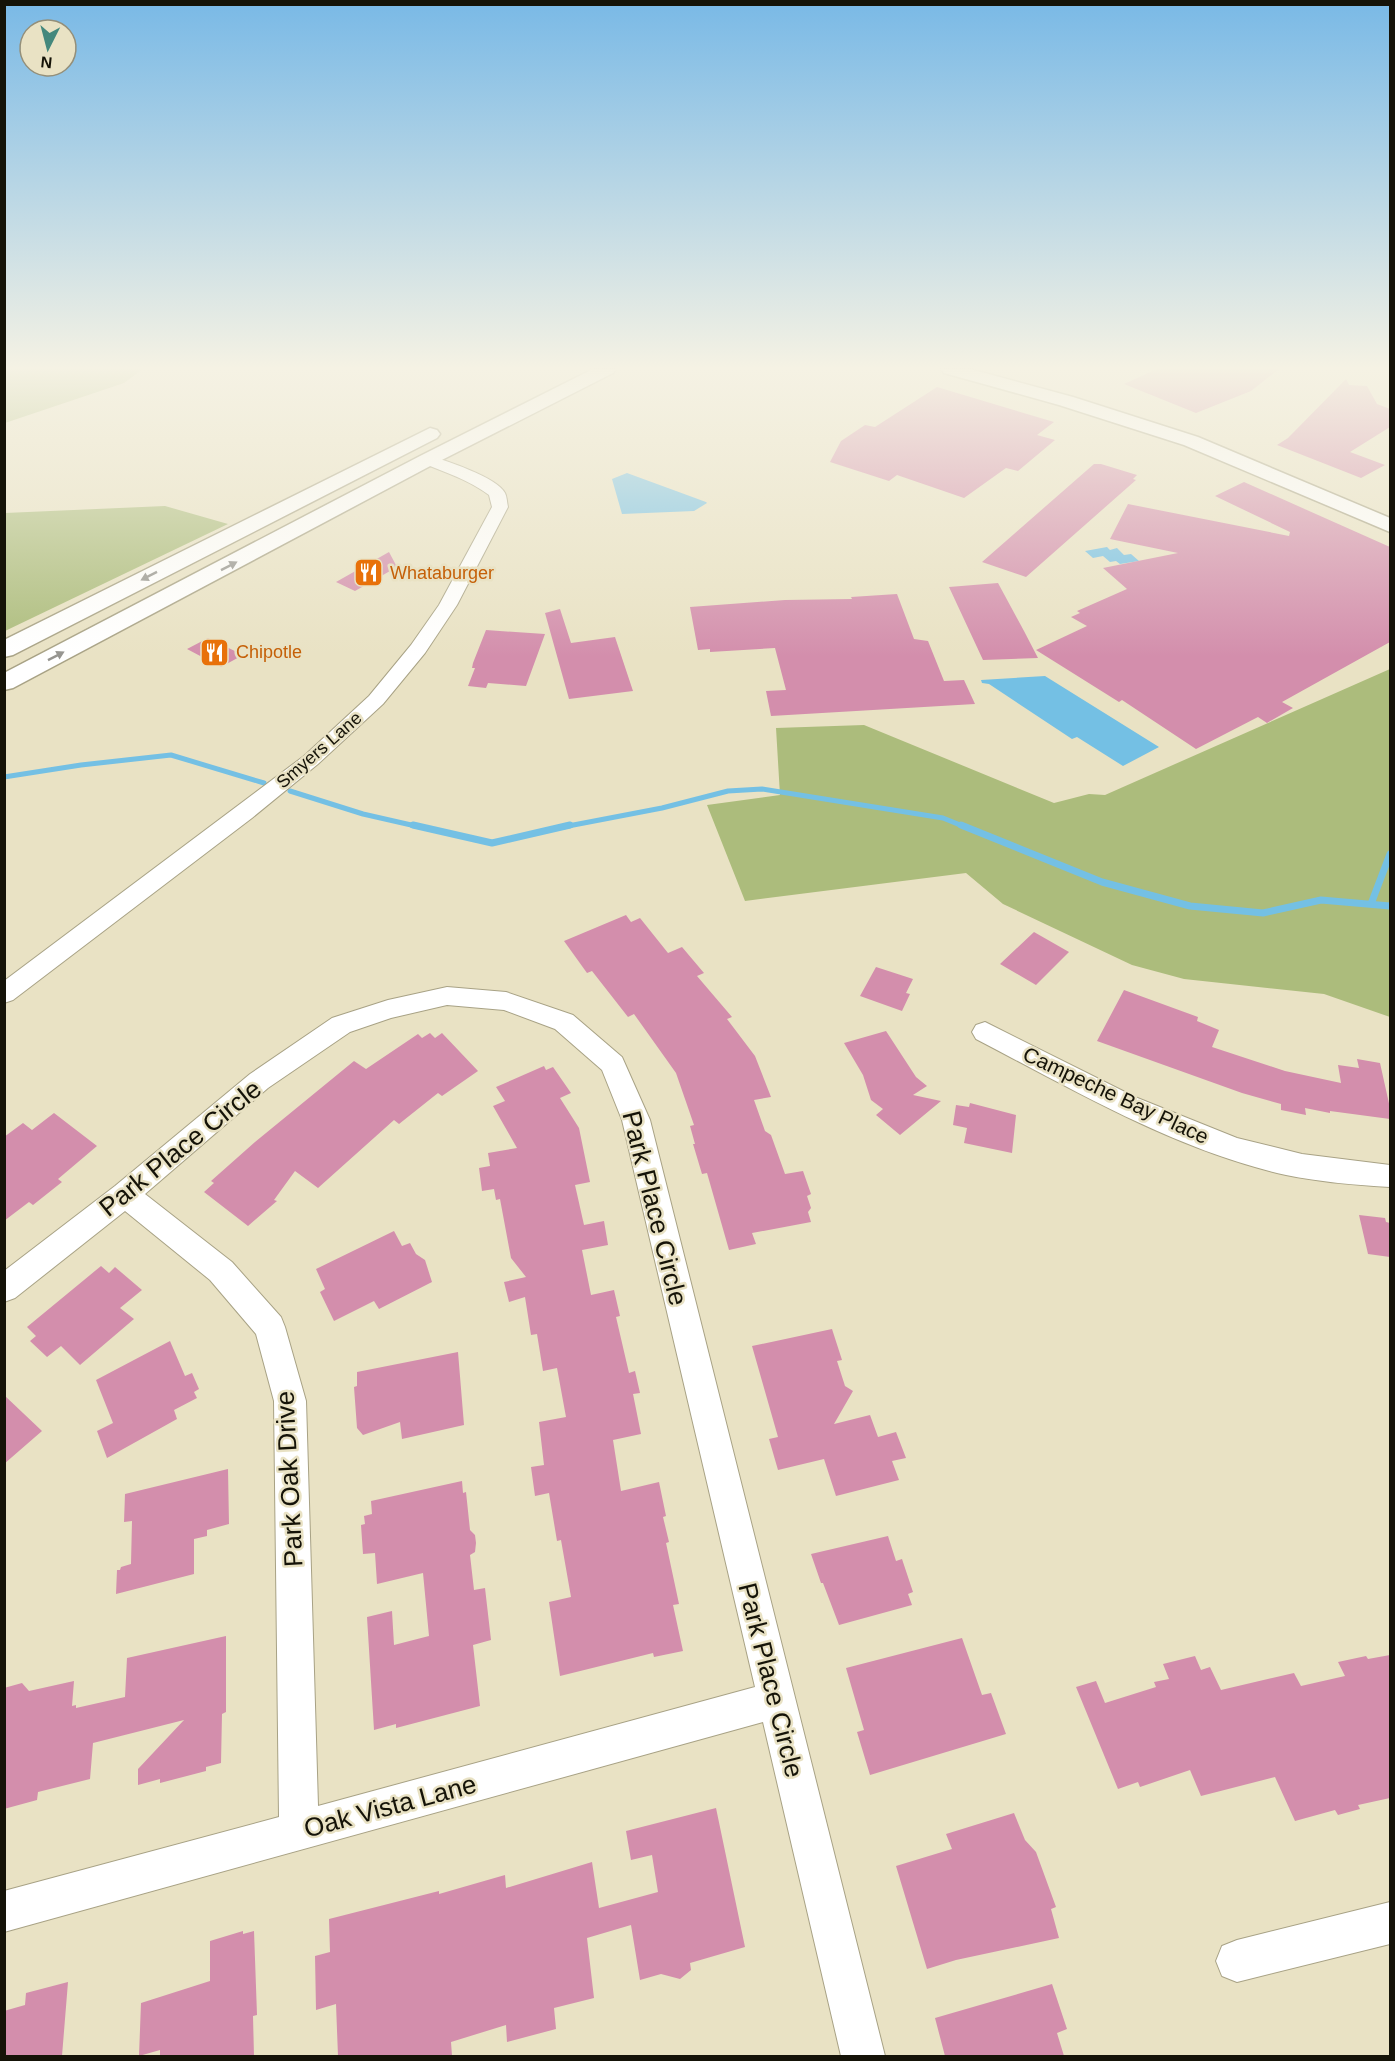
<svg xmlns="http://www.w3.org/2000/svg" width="1395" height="2061" font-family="Arial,sans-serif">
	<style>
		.green { fill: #acbc7c }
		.water { fill: #74c0e4 }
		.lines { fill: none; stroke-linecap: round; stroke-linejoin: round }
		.stream-far1 { stroke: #74c0e4; stroke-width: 5 }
		.stream { stroke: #74c0e4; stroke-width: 7 }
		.building { fill: #d38eac }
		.street-casing { stroke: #a8a285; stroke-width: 2 }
		.secondary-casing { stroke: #a8a285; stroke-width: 3 }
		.street { fill: #fff; fill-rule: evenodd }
		.secondary { fill: #fff; fill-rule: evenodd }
		.oneway { fill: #969590 }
		.labels { text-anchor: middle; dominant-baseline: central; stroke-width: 5; stroke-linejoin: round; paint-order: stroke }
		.far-food-label { font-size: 18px; fill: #c56008; stroke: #e9e2c4; text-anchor: start }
		.far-street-label { font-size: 18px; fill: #151308; stroke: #e9e2c4 }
		.street-label { font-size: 21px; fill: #151308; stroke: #e9e2c4 }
		.near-street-label { font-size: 26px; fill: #151308; stroke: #e9e2c4 }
	</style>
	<rect width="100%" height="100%" fill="#e9e2c4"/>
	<path class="green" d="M4,369H143L124,383L5,423Z
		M165,506L228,524L5,631V513Z
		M1390,669V1017L1324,994L1184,979L1132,965L1003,904L966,873L745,901L707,805L780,795L776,728L864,725L1054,803L1089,794L1105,795Z"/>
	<path class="water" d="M627,473L706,502L707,503L694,511L622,514L612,479Z
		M1107,547L1110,550L1117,548L1124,555L1131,554L1139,561L1120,564L1116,561L1110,562L1103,556L1093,558L1085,551Z
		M1045,676L1159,747L1123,766L1077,737L1072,739L989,684L982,683L981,680Z"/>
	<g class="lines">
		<path class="stream-far1" d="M4,777L81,765L171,755L264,783
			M290,791L363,814L420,827
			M563,827L662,808L728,791L762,789L943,818L965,827"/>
		<path class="stream" d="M413,825L492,843L570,825
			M961,825L1102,882L1190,906L1263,913L1321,900L1390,906
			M1371,904L1390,854"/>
	</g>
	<path class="building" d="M1157,369H1279L1251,391L1196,413L1124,384Z
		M1346,379L1349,385L1367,386L1377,404L1390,409V427L1350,452L1385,465L1361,478L1277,445L1288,438Z
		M937,387L1054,422L1037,435L1055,440L1018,471L1006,468L964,498L897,475L889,481L830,462L841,441L865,425L875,427Z
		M1094,464H1101L1137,475L1133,479L1136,480L1026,577L982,562Z
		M1244,482L1390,547V642L1282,702L1293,708L1267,723L1258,717L1196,749L1122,700L1119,702L1036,650L1087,626L1071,617L1080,613L1077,611L1127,589L1103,568L1178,553L1110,539L1128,504L1289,536L1290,532L1215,496Z
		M389,552L397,567L355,591L336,582Z
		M998,583L1024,631L1038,658L983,660L949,587Z
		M897,594L914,639L928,641L944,681L964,680L975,704L771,716L766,691L786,690L775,648L710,652V649L698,650L690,607L785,600L852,599L851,597Z
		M560,609L571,643L615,637L633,691L569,699L545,613Z
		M486,630L545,634L526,686L488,683L486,688L468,686L475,668H472L473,663Z
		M208,638L243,655L221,667L187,649Z
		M626,915L631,922L640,918L668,953L682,947L704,973L697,976L732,1017L727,1019L755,1056L771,1097L754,1100L765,1131L771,1135L785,1174L803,1171L811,1194L807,1196L811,1208L808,1212L811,1222L752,1233L756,1244L729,1250L707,1173L702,1174L693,1144H695L690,1126L694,1125L676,1073L634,1014L628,1017L592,971L587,973L564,941Z
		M1034,932L1069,952L1036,985L1000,964Z
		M876,967L913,979L906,993L910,994L902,1011L860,996Z
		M1124,990L1198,1017L1197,1021L1219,1030L1212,1047L1285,1071L1341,1083L1338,1065L1359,1068L1357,1059L1380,1063L1390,1108V1119L1330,1111V1113L1305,1108L1306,1115L1281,1110V1104L1242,1093L1097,1041Z
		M886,1031L916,1077L927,1086L913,1095L941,1101L900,1135L876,1115L883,1109L871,1100L863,1075L844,1043Z
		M430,1033L435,1038L442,1033L478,1071L442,1096L438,1093L399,1124L394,1120L318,1188L295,1171L274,1200L277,1201L248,1226L204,1192L214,1183L211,1181L255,1142L354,1061L366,1069L418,1034L422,1038Z
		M544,1066L546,1070L553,1067L571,1093L560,1098L579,1128L590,1182L575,1185L584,1225L604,1221L608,1245L582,1250L591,1295L614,1290L620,1316L616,1317L629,1373L635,1371L640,1393L633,1394L641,1434L613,1440L621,1491L659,1482L666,1516L663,1517L669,1542L666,1543L679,1604L673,1605L683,1651L654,1657L653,1653L560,1676L549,1602L571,1597L561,1540L557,1541L549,1493L535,1496L531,1467L544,1465L539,1422L566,1417L557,1368L543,1371L537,1334L531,1335L525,1297L509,1302L504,1282L526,1277L511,1258L500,1199L496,1200L494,1189L482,1191L479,1168L490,1166L488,1153L517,1148L493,1106L505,1101L496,1087Z
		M970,1103L1016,1115L1012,1153L964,1143L967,1128L953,1125L956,1105L969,1107Z
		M54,1113L97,1146L58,1179L62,1182L33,1205L29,1202L4,1221V1137L23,1123L32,1130Z
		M1359,1215L1385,1218L1386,1222L1390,1223V1257L1368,1254Z
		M394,1231L402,1246L410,1243L416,1254L425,1260L432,1282L379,1309L374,1301L334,1321L320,1292L325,1289L316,1269Z
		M101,1266L109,1273L115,1267L142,1290L120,1308L134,1319L80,1365L61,1346L47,1357L30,1341L36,1336L27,1327Z
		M832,1329L842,1360L837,1361L845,1386L853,1391L834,1424L870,1415L878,1437L896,1432L906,1458L892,1461L899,1480L836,1496L824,1459L778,1470L769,1439L778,1437L752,1346Z
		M170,1341L185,1376L192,1373L199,1389L194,1392L197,1398L174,1410L177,1419L107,1458L97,1431L113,1423L96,1380Z
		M458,1352L464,1425L402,1439L400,1422L363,1435L357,1428L354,1387L357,1386V1372Z
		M4,1395L42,1431L4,1464Z
		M228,1469L229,1524L207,1530V1536L194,1539V1574L116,1594L117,1570H120L121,1567L131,1564L132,1521L124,1522L125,1494Z
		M462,1481L463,1493L466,1492L470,1530L475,1535L476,1543L475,1552L470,1555L474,1590L485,1588L491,1640L473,1645L480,1706L396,1728V1724L374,1730L367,1617L392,1611L394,1645L429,1636L423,1573L377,1584L375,1553L363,1554L361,1525L365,1524L364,1516L372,1514L371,1501Z
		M888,1536L896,1561L902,1559L913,1592L908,1594L912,1605L839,1625L823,1583H821L811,1554Z
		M226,1636V1712L222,1714L221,1763L206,1767V1771L160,1783V1779L138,1785V1769L184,1720L93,1743L90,1779L38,1792L37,1800L4,1809V1688L22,1683L29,1691L74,1681L72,1706L76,1705V1708L125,1697L127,1658Z
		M962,1638L982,1695L991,1693L1006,1734L870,1775L857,1732L864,1730L846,1668Z
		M1390,1655V1798L1358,1805L1360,1809L1338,1815L1335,1810L1295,1821L1275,1777L1201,1796L1190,1770L1140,1787L1138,1782L1118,1789L1076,1687L1096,1681L1105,1703L1156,1687L1154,1682L1169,1679L1163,1664L1195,1656L1201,1670L1210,1667L1221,1690L1294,1673L1301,1686L1345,1676L1338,1662L1366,1656L1368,1659Z
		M716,1808L745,1947L690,1963L691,1970L680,1979L661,1974L640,1980L631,1925L587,1938L594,1998L554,2008L556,2029L507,2042L506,2025L451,2042L452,2056H338L336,2004L316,2010L315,1956L330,1952L329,1919L439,1891V1894L505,1875L506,1888L592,1862L599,1908L658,1892L652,1855L631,1860L626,1831Z
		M1014,1813L1025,1840L1036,1852L1056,1907L1051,1909L1059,1938L956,1960L927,1969L896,1866L952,1849L946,1834Z
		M243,1931V1934L254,1931L257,2015L253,2016L254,2056H160V2050L139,2056L141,2003L210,1981V1941Z
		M68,1982L62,2056H4V2011L25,2005L26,1993Z
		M1052,1984L1067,2029L1057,2033L1064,2056H945L935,2018Z"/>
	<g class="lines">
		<defs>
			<path id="street" d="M427,455C444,460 497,477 505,493C507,497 507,503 508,507L457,605L425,653L383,704L318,764L252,818L13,1000L4,1003V981L304,756L369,696L411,645L439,605L492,507L489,495C469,480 445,472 422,463L419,460L422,457Z
				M447,987L506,992L573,1015L622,1057L650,1120L885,2056H841L763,1722L4,1932V1891L279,1817L274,1401L256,1334L210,1280L125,1211L15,1298L4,1302V1271L115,1186L250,1074L332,1018L388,1000ZM447,1005L504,1010L555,1029L602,1070L622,1120L755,1687L318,1806L306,1401L285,1327L281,1317L232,1262L145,1194L268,1088L350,1032L391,1018Z
				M985,1022L1135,1097L1237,1138L1302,1154L1390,1165V1187C1356,1185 1320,1182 1286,1175C1175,1150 1076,1091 976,1039L972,1032L976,1025Z
				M1390,1902V1944L1237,1982L1222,1976L1216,1961L1222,1946L1237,1940Z"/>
			<path id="secondary" d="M593,369H616L613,373L434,464L13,688L4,690V673L420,456Z
				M941,369H970L1073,397L1198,437L1390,518V532L1184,445L1059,405L944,373Z
				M430,428L437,430L440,434L437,438L13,655L4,657V640Z"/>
		</defs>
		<use href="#street" class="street-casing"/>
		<use href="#secondary" class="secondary-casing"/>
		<use href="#street" class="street"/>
		<use href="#secondary" class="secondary"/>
	</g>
	<defs><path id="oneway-solid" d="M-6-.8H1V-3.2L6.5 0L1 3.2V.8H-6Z" transform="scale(1.5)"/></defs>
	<g class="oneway">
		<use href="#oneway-solid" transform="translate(229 566) rotate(-27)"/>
		<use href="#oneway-solid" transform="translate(149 576) rotate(153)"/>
		<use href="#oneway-solid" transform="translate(56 656) rotate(-27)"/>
	</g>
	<linearGradient id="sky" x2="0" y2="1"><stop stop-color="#79b9e6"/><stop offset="0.56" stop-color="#f5f2e4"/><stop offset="1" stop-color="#f5f2e4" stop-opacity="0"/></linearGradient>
	<rect width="1395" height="657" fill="url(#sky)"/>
	<defs>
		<symbol id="restaurant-square" viewBox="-11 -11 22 22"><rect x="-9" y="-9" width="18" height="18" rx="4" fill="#e8710a" stroke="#e9e2c4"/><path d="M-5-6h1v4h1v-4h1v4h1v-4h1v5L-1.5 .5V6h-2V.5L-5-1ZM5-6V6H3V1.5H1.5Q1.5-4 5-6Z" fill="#fff"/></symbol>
	</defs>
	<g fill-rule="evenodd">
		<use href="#restaurant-square" x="352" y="556" width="33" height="33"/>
		<use href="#restaurant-square" x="198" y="636" width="33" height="33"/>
	</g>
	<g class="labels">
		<g class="far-food-label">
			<text x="390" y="573">Whataburger</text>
			<text x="236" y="652">Chipotle</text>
		</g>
		<g class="far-street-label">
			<text transform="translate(319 750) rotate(-41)">Smyers Lane</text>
		</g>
		<g class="street-label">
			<text transform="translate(1116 1095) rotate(25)">Campeche Bay Place</text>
		</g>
		<g class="near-street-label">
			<text transform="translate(180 1148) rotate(-39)">Park Place Circle</text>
			<text transform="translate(655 1208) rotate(76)">Park Place Circle</text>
			<text transform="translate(289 1479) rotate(-93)">Park Oak Drive</text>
			<text transform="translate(771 1680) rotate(76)">Park Place Circle</text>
			<text transform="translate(390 1806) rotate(-15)">Oak Vista Lane</text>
		</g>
	</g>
	<rect width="1395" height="2061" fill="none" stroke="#151308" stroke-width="12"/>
	<g transform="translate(48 48) rotate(186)"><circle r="28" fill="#e9e2c4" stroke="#948f79" stroke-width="1.5"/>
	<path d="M0-4.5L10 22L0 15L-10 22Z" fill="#44887c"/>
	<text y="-9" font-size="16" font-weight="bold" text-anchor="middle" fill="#151308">N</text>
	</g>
</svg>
